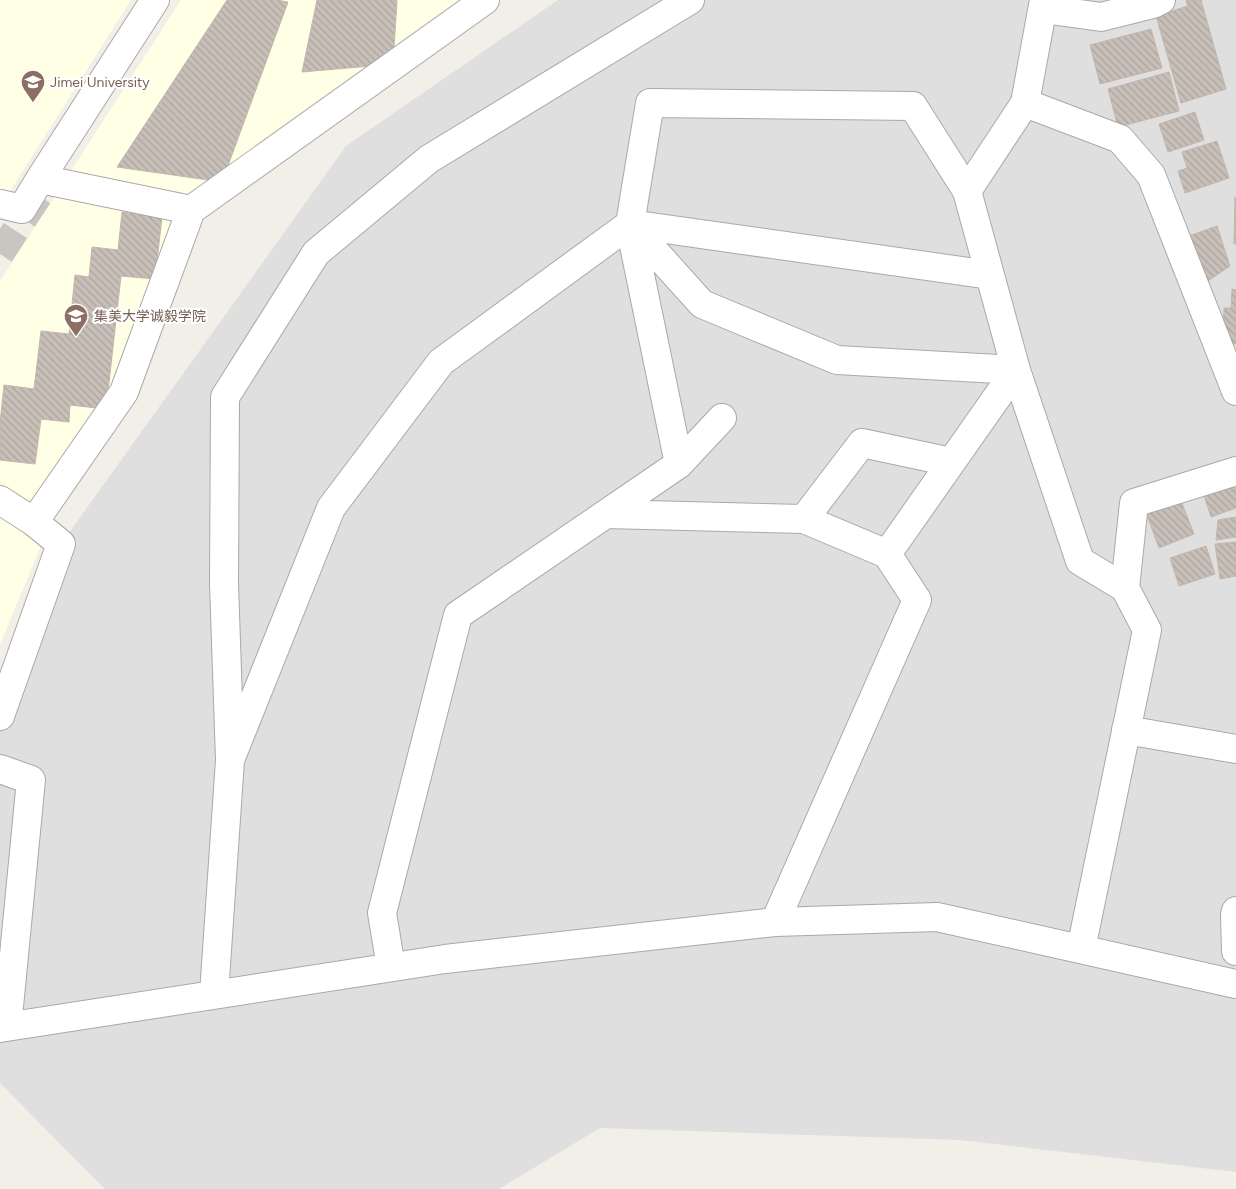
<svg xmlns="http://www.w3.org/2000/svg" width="1236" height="1189" font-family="Figtree,'Noto Sans SC',sans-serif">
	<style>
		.residential { fill: #e0dfdf }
		.education { fill: #ffffe5 }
		.building { fill: url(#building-back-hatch); stroke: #c4b6ab }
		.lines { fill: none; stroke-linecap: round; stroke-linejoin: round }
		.minor-tunnel { stroke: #c8c6c1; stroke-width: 28; stroke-dasharray: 28 14; stroke-linecap: butt }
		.minor-casing { stroke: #a9a9a9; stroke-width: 30 }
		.minor { stroke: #fff; stroke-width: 28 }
		.labels { text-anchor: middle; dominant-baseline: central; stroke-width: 4; stroke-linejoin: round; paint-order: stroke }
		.education-label { font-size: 14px; fill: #785e54; stroke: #fff; text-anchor: start }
	</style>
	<defs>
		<pattern id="building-back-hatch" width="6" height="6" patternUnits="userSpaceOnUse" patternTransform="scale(1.25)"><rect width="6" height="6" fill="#c7bfb8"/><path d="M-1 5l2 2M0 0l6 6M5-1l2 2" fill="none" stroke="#aba49e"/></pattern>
	</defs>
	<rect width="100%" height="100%" fill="#f2efe9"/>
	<path class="residential" d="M558,0H1236V1172L960,1140L600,1128L499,1189H105L0,1083V716L61,544L346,146Z"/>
	<path class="education" d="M0,0H131L0,207Z
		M181,0H488L208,210L127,394L59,503L0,644V281Z"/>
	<path class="building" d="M227,0H277L288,2L222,182L117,167Z
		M317,0H397L393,64L302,72Z
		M1186,0H1201L1226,89L1181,103L1156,16L1188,6Z
		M1151,29L1162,68L1100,84L1090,45Z
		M1169,72L1179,111L1118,127L1108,89Z
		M1195,112L1204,140L1168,152L1159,124Z
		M1217,141L1229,178L1185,193L1178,171L1187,168L1182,152Z
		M1235,197H1236V244H1234Z
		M122,212L162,217L155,279L121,276L106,409L70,405L69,422L41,419L35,464L0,460V423L4,385L34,389L41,331L69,334L75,275L89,277L92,247L118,250Z
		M1217,226L1230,266L1199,287L1183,238Z
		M1232,289L1236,290V344L1223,343L1224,308H1231Z
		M1236,477V508L1211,517L1202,489Z
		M1179,496L1194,534L1159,548L1145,510Z
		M1236,517V537L1216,540L1218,520Z
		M1236,542V576L1220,579L1215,544Z
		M1206,546L1215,574L1179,586L1170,558Z"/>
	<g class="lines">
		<path class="minor-tunnel" d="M0,254L41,192"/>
		<defs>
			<path id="minor" d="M1043,9L1101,17L1153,4L1161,0
				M1025,103L1120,139L1151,175L1236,391
				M40,179L191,210
				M967,191L1025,103L1044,0
				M0,204L22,209L40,179L155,0
				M630,224L702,304L837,360L1016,370
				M630,224L990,275
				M630,226L679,464
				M0,500L34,522L61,544L0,716
				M606,514L804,519L887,554L917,600L775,922
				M804,519L862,443L951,462
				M34,522L124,392L191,210L485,0
				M887,554L1016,370
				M1125,588L1134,503L1236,471
				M1126,730L1236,749
				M230,760L331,508L441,362L630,224L650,103L913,106L967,191L1016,370L1080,561L1125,588L1147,630L1081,949
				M0,769L31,780L7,1027
				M1236,911L1235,915L1236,951
				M391,967L382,913L458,615L679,464L722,418
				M214,994L230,760L224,583L225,397L316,253L429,159L690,0
				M0,1028L445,959L775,922L937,917L1236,984"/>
		</defs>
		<use href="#minor" class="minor-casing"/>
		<use href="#minor" class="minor"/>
	</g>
	<defs>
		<symbol id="university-pin" viewBox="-11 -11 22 30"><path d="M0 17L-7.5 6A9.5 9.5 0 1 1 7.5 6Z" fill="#8d6e63" stroke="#fff"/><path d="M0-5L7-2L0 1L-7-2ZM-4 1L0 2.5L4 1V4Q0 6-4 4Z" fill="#fff"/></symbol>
	</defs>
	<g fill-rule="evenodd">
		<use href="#university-pin" x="19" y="68" width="28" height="38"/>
		<use href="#university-pin" x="62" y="302" width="28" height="38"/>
	</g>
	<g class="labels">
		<g class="education-label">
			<text x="50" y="82">Jimei University</text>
			<text x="94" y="316">集美大学诚毅学院</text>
		</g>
	</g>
</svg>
